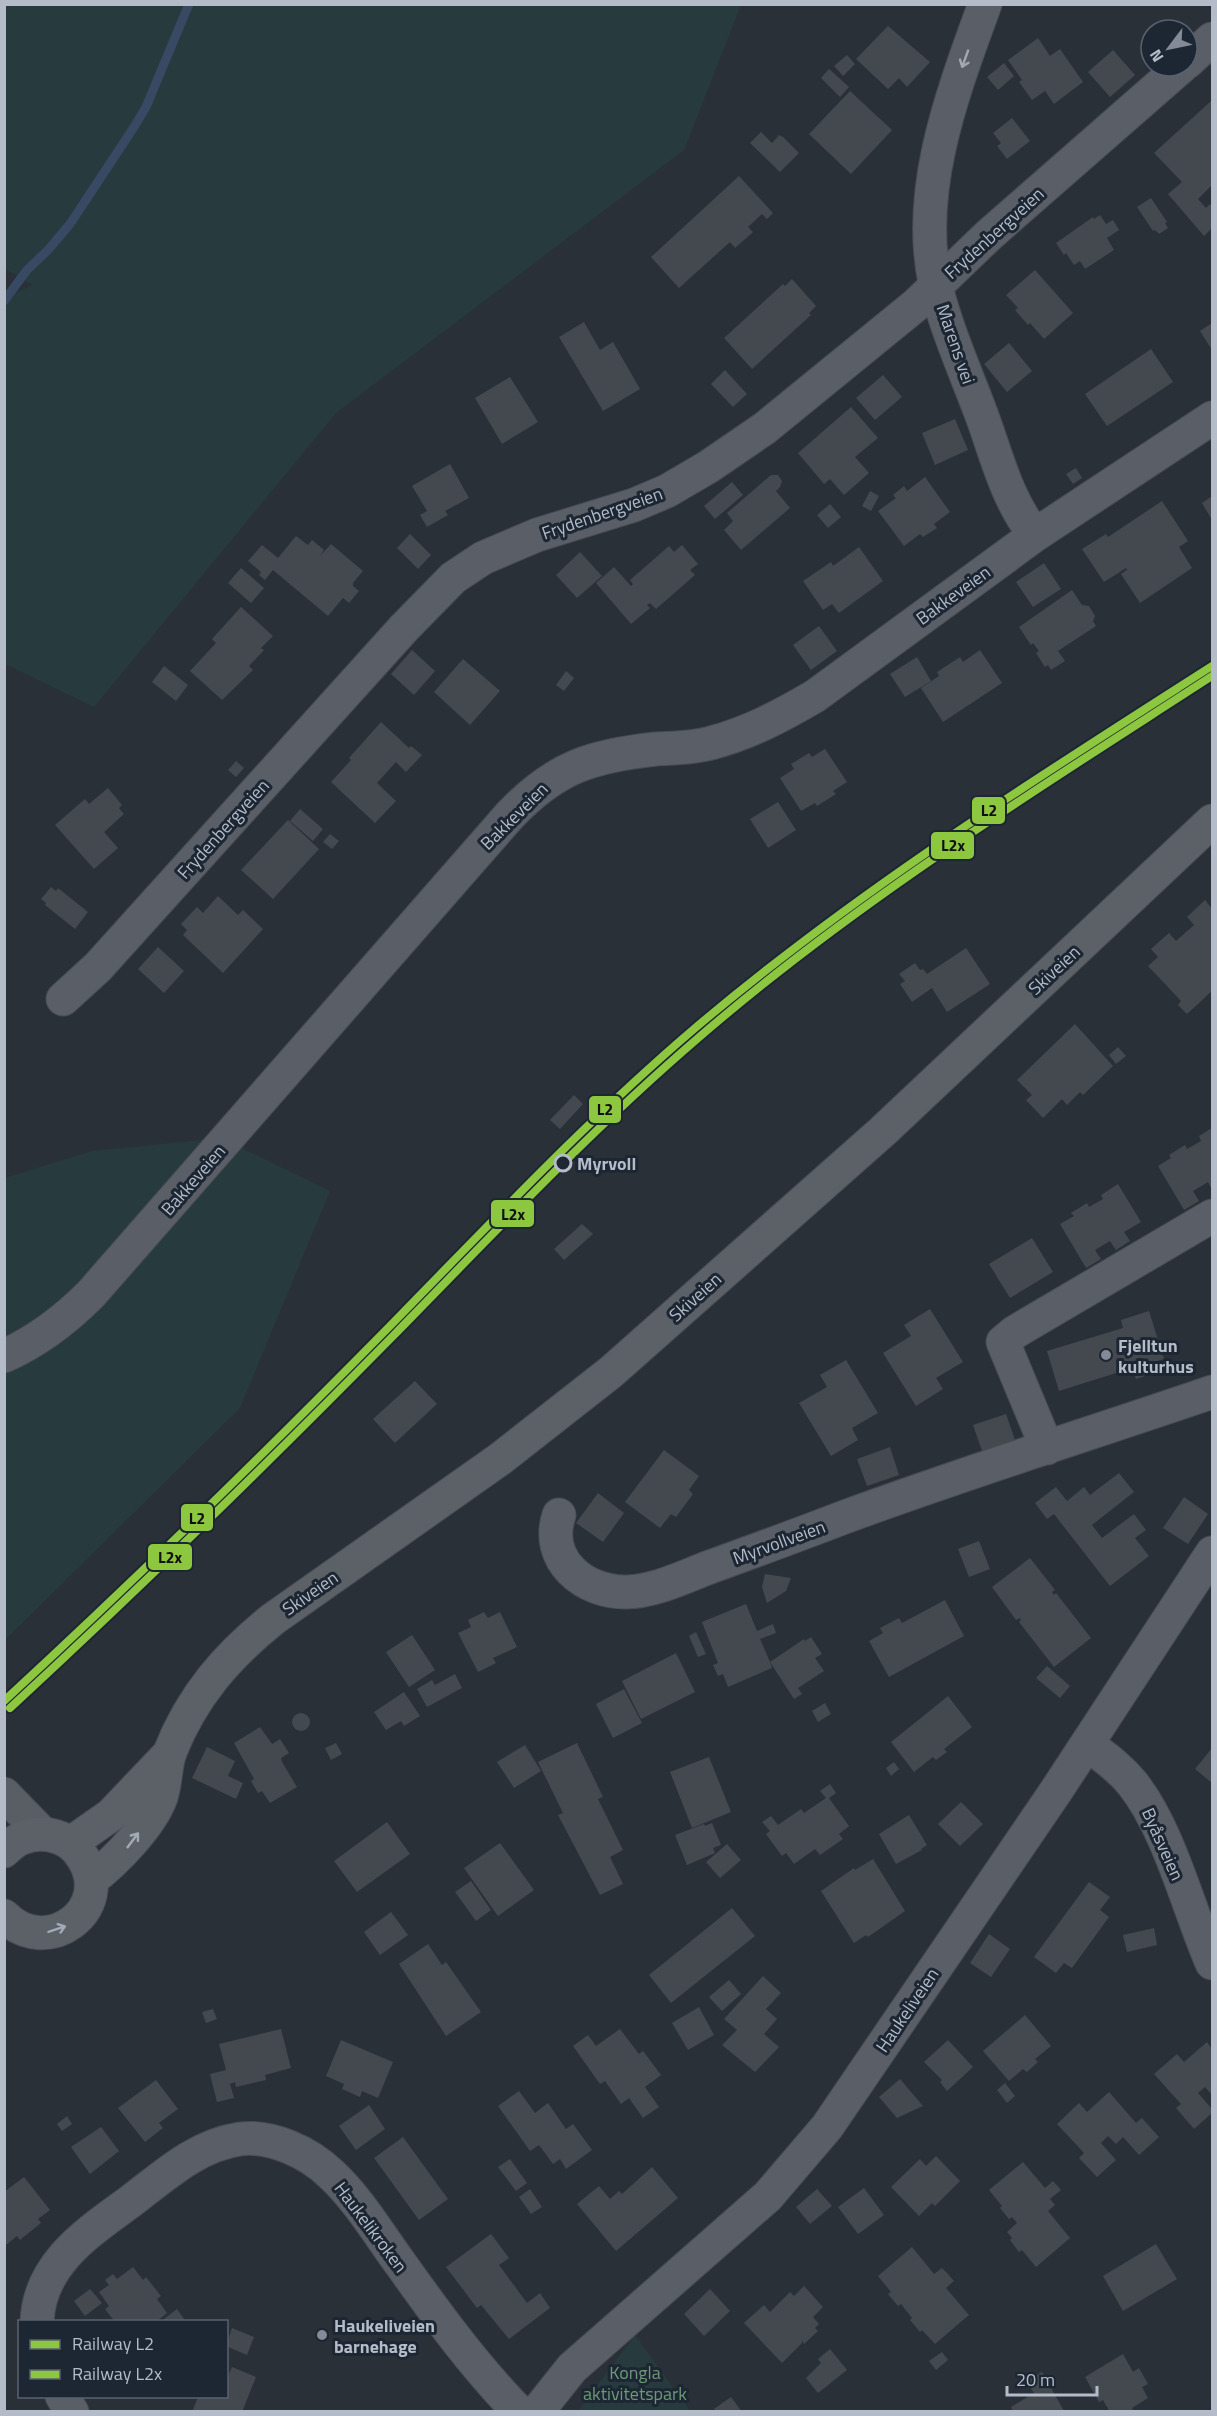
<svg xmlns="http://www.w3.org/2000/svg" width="1217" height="2416" font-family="'Titillium Web',sans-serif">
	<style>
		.green { fill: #273a3e }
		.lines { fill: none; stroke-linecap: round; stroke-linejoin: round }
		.stream { stroke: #384963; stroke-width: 9 }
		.building { fill: #444950 }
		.street-casing { stroke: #484c53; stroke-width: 35 }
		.secondary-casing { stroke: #484c53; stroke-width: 35 }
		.primary-casing { stroke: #484c55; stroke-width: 35 }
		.street { stroke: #5a5e66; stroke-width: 33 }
		.secondary { stroke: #595d64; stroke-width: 33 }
		.primary { stroke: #5c6168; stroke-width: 33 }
		.rail-1-casing { stroke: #1d2633; stroke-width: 12 }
		.rail-2-casing { stroke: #1d2633; stroke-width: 12 }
		.rail-1 { stroke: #8dc63f; stroke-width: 8 }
		.rail-2 { stroke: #8dc63f; stroke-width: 8 }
		.oneway { stroke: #a2a9b5 }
		.oneway2 { stroke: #a2aab6 }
		.stop-dot { fill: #1d2633; stroke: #b4bcc9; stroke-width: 3 }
		.poi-dot { fill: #848b96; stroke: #1d2633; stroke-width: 2 }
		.labels { text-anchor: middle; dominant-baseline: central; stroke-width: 6; stroke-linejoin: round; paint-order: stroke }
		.street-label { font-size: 18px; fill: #b4bcc9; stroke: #1d2633 }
		.stop-label { font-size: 18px; font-weight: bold; fill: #b4bcc9; stroke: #1d2633; text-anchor: start }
		.poi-label { font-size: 18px; font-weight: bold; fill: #b4bcc9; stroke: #1d2633; text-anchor: start }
		.park-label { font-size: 18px; fill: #6b9a76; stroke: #1d2633 }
		.line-badge { stroke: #1d2633; stroke-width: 2 }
		.pale-badge-label { font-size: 16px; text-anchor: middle; font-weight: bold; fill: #111 }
	</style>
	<rect width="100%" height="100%" fill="#2a3038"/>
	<path class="green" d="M5,4H741V5L684,150L336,413L94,707L5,664V297L33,285L5,269Z
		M221,1138L330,1191L240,1408L5,1640V1178L92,1151Z
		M635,2335L690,2411H578Z"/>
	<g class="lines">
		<path class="stream" d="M4,301L27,270L48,250L70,224L134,127L146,107L189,4"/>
	</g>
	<path class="building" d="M888,26L930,62L907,87L899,78L888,89L856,59Z
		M1038,38L1050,56L1060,49L1083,82L1054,104L1045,91L1032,100L1019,82L1022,80L1008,60Z
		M1113,50L1135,75L1110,97L1088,72Z
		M847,55L855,64L843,76L834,66Z
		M1004,63L1014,76L998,90L987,77Z
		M829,69L849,87L840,97L821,78Z
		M850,91L892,130L851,174L809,134Z
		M1211,101L1212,185L1198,199L1206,208L1210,204L1212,207V228L1204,236L1168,194L1182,182L1154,153Z
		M1012,118L1030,141L1007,159L997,146L1001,143L993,133Z
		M761,132L772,143L779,135L783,137L799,153L780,172L750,143Z
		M739,176L773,213L767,219L762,214L748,227L753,232L735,248L730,242L679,288L651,257Z
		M1151,198L1167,222L1165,223L1168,228L1159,234L1155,230L1153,231L1137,207Z
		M1100,215L1106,224L1113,220L1119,230L1107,238L1114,250L1085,269L1080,261L1074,265L1066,253L1064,255L1056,243L1093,217L1094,219Z
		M1035,270L1073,313L1044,339L1030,323L1028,325L1015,310L1018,308L1006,295Z
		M792,279L816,306L809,313L811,315L752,369L724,338L783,284L785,286Z
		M584,322L600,350L613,342L640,389L603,411L559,337Z
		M1212,323V350L1200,331Z
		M1009,343L1032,371L1007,392L984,364Z
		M1151,349L1173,382L1107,426L1085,394Z
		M725,370L747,394L733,407L711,384Z
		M883,375L902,397L875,420L856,398Z
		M510,377L538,422L502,444L475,398Z
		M851,407L878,438L855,457L869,473L844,495L830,479L824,484L798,453Z
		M955,419L968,450L935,465L922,433Z
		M450,464L469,498L445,511L448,515L427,527L420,515L427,511L412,486Z
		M1076,468L1082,478L1073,484L1066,474Z
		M771,475H778L782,481L780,487L776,491L790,508L741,550L724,530L733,521L727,513Z
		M925,477L950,512L934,524L937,528L923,537L920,534L904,546L878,511L896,498L893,495L904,486L907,491Z
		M732,482L743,495L715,519L704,506Z
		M870,491L879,496L871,511L862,506Z
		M1212,496V520L1202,503Z
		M1162,501L1188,541L1179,547L1192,568L1140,603L1121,574L1127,570L1126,568L1104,582L1082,549L1106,534L1108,537Z
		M830,504L841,517L828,528L817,515Z
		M410,534L431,555L418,569L397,548Z
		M296,536L308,545L312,540L324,550L320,556L331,544L363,571L353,583V586L359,591L349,603L343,598L328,616L273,570L265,580L259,575L261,572L248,561L262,545L278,558Z
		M682,545L698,564L690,570L695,575L656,609L650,603L647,605L650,608L631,624L596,583L614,567L631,586L633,584L630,580L669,546L674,552Z
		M859,547L883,581L839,613L832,604L823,610L803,581L831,562L833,566Z
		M580,552L602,576L577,598L556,575Z
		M1044,563L1061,589L1033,607L1016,582Z
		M241,568L264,588L251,603L228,583Z
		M1072,590L1082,605L1089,606L1095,616L1093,621L1096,626L1058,651L1065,661L1051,670L1048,665L1045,667L1036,653L1039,651L1033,643L1031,645L1019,627Z
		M241,607L273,636L261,648L264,650L249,666L253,670L222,700L190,671L216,643L212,639Z
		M819,626L837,651L811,670L793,645Z
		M412,650L435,671L414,695L391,674Z
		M980,650L1002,683L943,722L921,688L939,676L937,672L960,657L963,662Z
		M917,657L931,681L905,697L890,674Z
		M463,659L500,691L470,725L434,692Z
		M164,666L188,685L176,701L152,682Z
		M566,671L574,678L564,691L556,685Z
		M381,722L409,748L411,746L422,755L406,772L396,762L377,783L396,801L375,823L331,782L351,760L349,758Z
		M825,749L847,782L833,791L836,794L817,806L815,803L801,811L780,778L794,769L791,764L809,753L812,757Z
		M236,761L244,768L236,777L228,770Z
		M108,788L122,805L119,808L124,814L104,832L118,848L94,869L55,825L85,799L89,804Z
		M778,802L796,830L768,848L750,819Z
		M300,809L323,829L313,841L290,821Z
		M288,820L319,849L273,899L241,870Z
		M330,834L339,841L332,849L323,842Z
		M51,887L56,891L58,888L88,912L75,929L45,905L46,903L41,899Z
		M218,896L238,915L243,910L263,929L223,973L183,935L187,930L181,924L197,907L203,913Z
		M1205,900L1212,909V991L1187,1014L1178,1005L1181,1001L1148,966L1158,957L1151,949L1169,933L1176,941L1194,925L1187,917Z
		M158,947L184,971L164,993L138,969Z
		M966,948L990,984L947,1012L932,988L912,1002L900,984L905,981L899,974L915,963L920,970L923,969L927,974Z
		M1075,1024L1113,1066L1083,1095L1080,1092L1067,1105L1062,1099L1043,1118L1026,1100L1032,1095L1017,1080Z
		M1118,1047L1126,1056L1116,1064L1109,1055Z
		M574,1095L583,1104L560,1129L550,1120Z
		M1212,1128V1190L1208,1182L1193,1191L1199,1201L1184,1210L1158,1166L1171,1158L1169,1155L1185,1145L1187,1149L1201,1141L1199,1136Z
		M1118,1184L1141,1222L1124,1232L1130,1241L1116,1250L1110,1241L1095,1250L1101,1259L1086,1268L1060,1224L1074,1216L1071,1213L1087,1203L1089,1207L1103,1199L1101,1195Z
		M582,1224L593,1234L564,1260L554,1249Z
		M1032,1238L1053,1272L1010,1298L989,1264Z
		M930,1309L963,1362L936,1378L943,1389L916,1406L883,1353L911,1336L904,1325Z
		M1149,1311L1164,1359L1147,1364L1151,1374L1136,1379L1132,1368L1059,1391L1047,1351L1123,1328L1121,1320Z
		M846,1360L878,1413L852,1428L858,1440L831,1456L799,1403L827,1387L820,1375Z
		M415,1381L437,1404L395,1443L373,1419Z
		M1006,1414L1015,1440L982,1451L973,1425Z
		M890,1447L899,1475L867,1486L857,1459Z
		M664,1450L699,1476L689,1490L693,1494L676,1517L671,1514L660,1528L625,1502Z
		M1119,1473L1134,1492L1092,1525L1102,1538L1134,1514L1146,1530L1135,1538L1149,1556L1110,1586L1054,1514L1047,1519L1035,1503L1056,1487L1067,1501L1084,1487L1090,1495Z
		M598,1493L624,1513L603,1542L576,1523Z
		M1184,1497L1208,1514L1188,1544L1163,1528Z
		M979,1541L990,1569L969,1577L958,1549Z
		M1030,1558L1055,1590L1052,1592L1054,1595L1056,1593L1091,1638L1054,1667L1019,1622L1021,1620L1020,1618L1016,1620L992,1587Z
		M765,1574L791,1578L786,1591L767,1603L762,1587Z
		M945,1600L964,1636L889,1677L869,1641L883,1633L880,1628L899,1618L902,1623Z
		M746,1604L757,1631L773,1624L776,1633L760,1639L770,1662L804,1639L805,1641L811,1637L822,1654L815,1658L824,1671L798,1688L802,1694L794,1699L770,1662L772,1668L728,1687L723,1674L718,1676L713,1665L718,1663L702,1622Z
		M484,1612L488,1618L500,1612L517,1647L493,1658L496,1663L478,1672L458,1633L471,1627L468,1620Z
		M696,1632L706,1654L698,1657L689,1636Z
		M412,1635L435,1670L409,1687L386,1652Z
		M676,1653L695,1692L641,1719L622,1681Z
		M1047,1666L1070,1686L1060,1698L1036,1678Z
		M455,1674L462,1688L427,1707L417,1689L432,1680L435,1685Z
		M624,1689L642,1723L613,1738L596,1704Z
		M404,1692L420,1716L404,1726L401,1721L386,1730L374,1712Z
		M948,1696L972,1727L944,1749L947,1752L936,1760L933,1757L914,1772L891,1742Z
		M825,1703L831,1714L818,1722L812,1711Z
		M292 1722a9 9 0 1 1 18 0a9 9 0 1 1-18 0Z
		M260,1727L272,1744L280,1739L289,1753L281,1758L282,1762L297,1787L270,1803L262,1791L258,1793L251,1781L254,1779L234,1743Z
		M336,1743L342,1754L331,1760L325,1748Z
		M577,1743L603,1797L598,1799L623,1850L610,1857L623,1884L600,1895L558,1815L563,1813L538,1762Z
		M525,1745L541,1771L514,1788L497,1762Z
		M207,1747L235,1761L228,1776L243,1783L236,1799L192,1778Z
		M1212,1748V1783L1195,1769Z
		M709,1757L731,1812L692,1828L670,1772Z
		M894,1762L899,1769L891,1776L886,1768Z
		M830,1784L836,1793L829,1798L849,1826L839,1834L843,1839L820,1855L815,1849L794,1864L786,1853L782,1856L766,1834L770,1831L762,1822L771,1816L778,1825L801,1809L804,1813L826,1798L820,1791Z
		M961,1802L983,1824L960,1846L938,1824Z
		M909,1815L927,1845L921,1849L922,1850L896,1864L879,1834Z
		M387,1822L410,1854L357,1892L334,1861Z
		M712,1823L721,1845L713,1848L715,1853L687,1865L675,1835L704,1824L705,1826Z
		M500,1843L534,1890L498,1916L464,1868Z
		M727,1844L741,1860L720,1878L706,1862Z
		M873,1859L905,1911L868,1937L866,1935L854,1943L821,1891L854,1868L855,1870Z
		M471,1881L491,1910L476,1921L455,1892Z
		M1089,1882L1110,1897L1100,1910L1109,1917L1072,1968L1064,1963L1056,1973L1034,1957Z
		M732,1908L755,1936L671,2003L649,1975Z
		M391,1912L408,1935L380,1955L364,1932Z
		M1154,1928L1157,1945L1127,1952L1123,1935Z
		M989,1934L1010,1949L991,1977L970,1963Z
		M428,1944L442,1965L446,1962L481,2012L446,2036L399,1964Z
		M763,1976L781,1993L766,2009L777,2019L764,2034L779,2047L755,2072L722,2045L737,2030L724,2019Z
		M729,1980L741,1994L722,2011L709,1997Z
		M699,2007L714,2035L688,2050L672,2023Z
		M213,2009L217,2019L206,2023L202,2012Z
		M1025,2015L1051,2046L1035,2059L1038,2062L1027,2072L1023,2069L1009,2081L983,2051Z
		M281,2029L291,2068L265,2075L266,2080L236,2087L235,2082L230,2084L234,2098L217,2102L210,2074L226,2070L219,2044Z
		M620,2029L639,2054L643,2051L661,2075L645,2087L659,2107L643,2118L629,2098L621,2104L605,2081L600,2084L573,2046L588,2035L596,2046Z
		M341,2040L393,2062L378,2098L362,2091L360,2097L342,2089L344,2084L326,2076Z
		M948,2040L973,2067L947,2091L940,2082L942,2080L924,2062Z
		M1207,2042L1212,2049V2095L1205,2087L1198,2093L1212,2109V2113L1194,2129L1176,2108L1181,2104L1154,2074L1177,2054L1184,2062Z
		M900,2079L923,2106L897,2118L879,2097Z
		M156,2080L178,2109L159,2123L163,2128L145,2142L118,2108Z
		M1005,2083L1015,2096L1007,2103L997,2090Z
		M519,2091L535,2113L548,2103L566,2129L573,2124L592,2150L566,2169L560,2159L553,2164L539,2145L530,2151L498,2106Z
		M1109,2092L1136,2123L1142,2118L1159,2137L1139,2155L1123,2137L1116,2144L1108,2136L1101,2143L1116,2160L1097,2177L1079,2158L1084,2153L1057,2124L1079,2103L1087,2112Z
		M369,2105L385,2129L356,2150L339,2126Z
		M67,2116L72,2124L62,2131L57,2124Z
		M101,2127L119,2151L90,2174L71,2147Z
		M403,2137L448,2199L419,2220L374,2158Z
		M936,2156L960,2181L935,2206L932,2203L919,2216L891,2187L920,2159L926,2166Z
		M510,2159L527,2183L516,2191L498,2167Z
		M1023,2162L1045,2188L1053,2181L1061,2190L1050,2199L1055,2205L1048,2211L1070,2238L1036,2267L1022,2250L1019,2252L1010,2240L1012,2238L1007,2232L1017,2223L1012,2217L1009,2219L1000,2208L1002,2206L989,2190Z
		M652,2167L678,2198L616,2251L577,2204L599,2186L610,2199L619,2191L622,2194Z
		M24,2177L50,2210L38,2219L41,2223L20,2240L17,2236L6,2245L4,2192Z
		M864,2188L884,2215L858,2234L838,2207Z
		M530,2189L542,2207L531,2214L519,2197Z
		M817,2189L832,2206L810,2224L796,2207Z
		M491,2234L509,2258L499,2265L527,2303L540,2293L550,2308L509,2339L481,2305L477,2308L446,2267Z
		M1156,2244L1177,2279L1123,2311L1103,2276Z
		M912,2247L934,2274L942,2268L947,2273L954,2281L946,2288L969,2315L935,2344L922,2330L920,2332L910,2320L912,2318L901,2304L898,2306L888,2294L891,2292L878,2276Z
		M133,2267L143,2280L146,2277L161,2296L157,2299L167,2313L156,2322H115L105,2309L109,2306L99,2292L109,2285L105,2280L113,2274L117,2279Z
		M804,2286L823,2307L813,2317L819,2324L815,2328L818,2331L804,2344L802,2340V2343L782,2363L744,2323L764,2305L770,2312L790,2292L794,2296Z
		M90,2289L102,2303L85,2316L74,2301Z
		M710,2289L730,2311L704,2336L684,2314Z
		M177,2309L186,2322H166L164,2319Z
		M232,2328L254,2337L247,2355L226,2346Z
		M830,2349L847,2370L818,2393L806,2378L821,2363L818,2359Z
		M942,2352L948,2360L936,2370L929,2361Z
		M1123,2354L1133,2372L1139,2368L1148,2384L1142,2387L1148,2398L1132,2408L1134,2412H1110L1103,2400L1099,2402L1085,2377Z
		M232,2367L256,2377L242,2412H192L198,2397H226V2375L228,2376Z
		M1042,2372L1064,2411L1013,2412L1011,2407L1034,2393L1026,2381Z
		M731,2397L742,2412H716L714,2409Z"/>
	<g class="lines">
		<defs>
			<path id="street" d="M985,4C953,92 914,192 936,287C947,331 966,373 982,416C997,457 1007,500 1035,535
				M1187,62L1212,39
				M63,999L98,967L404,628L453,578L483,558L537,535L634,505L667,491L708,467L765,428L917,304L989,235L1182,66
				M4,1356C38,1341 65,1320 91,1294L510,815C556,767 591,756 656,749C674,748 694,748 711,743C749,733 781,716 815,696L1035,535L1212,418
				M1047,1448L1003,1342L1015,1332L1212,1216
				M559,1515C544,1560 584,1593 627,1592C656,1591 683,1577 710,1567C754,1551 798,1535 842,1518C964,1473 1089,1434 1212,1392
				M1087,1744C1103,1756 1119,1767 1132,1783C1169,1829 1188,1908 1212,1963
				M37,2322C39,2263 89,2232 131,2201C164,2176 197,2145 240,2139C271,2135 308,2152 331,2174C358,2199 378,2233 400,2263C437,2315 474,2366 519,2412
				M62,2396L72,2412
				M537,2412L572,2368L768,2196L827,2127L1056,1791L1212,1553"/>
			<path id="secondary" d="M4,1794L43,1834"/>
			<path id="primary" d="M71,1843L111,1815L170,1753
				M4,1851C16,1838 33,1832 50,1835C65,1838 75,1845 83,1858C115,1909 47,1960 4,1916
				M91,1880C115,1862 151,1825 161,1797C166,1782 165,1766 170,1752C192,1696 227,1656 273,1619L500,1459L611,1372L883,1131L1212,821"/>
		</defs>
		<use href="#street" class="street-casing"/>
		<use href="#secondary" class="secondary-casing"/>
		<use href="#primary" class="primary-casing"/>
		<use href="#street" class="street"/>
		<use href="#secondary" class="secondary"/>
		<use href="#primary" class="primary"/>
		<defs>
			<path id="rail-1" d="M4,1701C136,1579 264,1454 390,1326C489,1225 586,1121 694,1029C855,892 1034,780 1212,666"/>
			<path id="rail-2" d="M10,1708C141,1587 269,1462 394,1335C493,1234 590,1131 697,1039C856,901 1036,790 1212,676"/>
		</defs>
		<use href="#rail-1" class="rail-1-casing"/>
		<use href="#rail-2" class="rail-2-casing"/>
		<use href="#rail-1" class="rail-1"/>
		<use href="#rail-2" class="rail-2"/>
	</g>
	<defs><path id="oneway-shaft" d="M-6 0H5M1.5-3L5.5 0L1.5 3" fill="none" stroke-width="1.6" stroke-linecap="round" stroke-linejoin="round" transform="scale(1.5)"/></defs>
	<use class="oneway" href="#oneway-shaft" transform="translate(965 59) rotate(110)"/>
	<g class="oneway2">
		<use href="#oneway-shaft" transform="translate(133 1840) rotate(-53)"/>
		<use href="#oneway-shaft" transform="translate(57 1929) rotate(-18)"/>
	</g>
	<circle class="stop-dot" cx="563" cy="1163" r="8"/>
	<g class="poi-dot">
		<circle cx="1106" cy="1355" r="6"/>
		<circle cx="322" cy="2335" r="6"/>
	</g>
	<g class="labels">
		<g class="street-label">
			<text transform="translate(994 233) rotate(-42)">Frydenbergveien</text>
			<text transform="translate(956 344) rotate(71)">Marens vei</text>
			<text transform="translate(602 513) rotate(-19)">Frydenbergveien</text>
			<text transform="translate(953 595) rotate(-36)">Bakkeveien</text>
			<text transform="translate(514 816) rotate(-45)">Bakkeveien</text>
			<text transform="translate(223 829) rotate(-48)">Frydenbergveien</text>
			<text transform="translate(1054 970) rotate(-43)">Skiveien</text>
			<text transform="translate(193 1180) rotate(-49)">Bakkeveien</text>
			<text transform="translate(695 1297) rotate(-42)">Skiveien</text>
			<text transform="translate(779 1542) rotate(-20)">Myrvollveien</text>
			<text transform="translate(310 1593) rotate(-35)">Skiveien</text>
			<text transform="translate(1163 1844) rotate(66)">Byåsveien</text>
			<text transform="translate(907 2010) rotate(-56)">Haukeliveien</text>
			<text transform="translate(371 2227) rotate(53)">Haukelikroken</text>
		</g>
		<g class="stop-label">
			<text x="577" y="1163">Myrvoll</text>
		</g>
		<g class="poi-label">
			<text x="1118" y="1345">Fjelltun<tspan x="1118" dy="21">kulturhus</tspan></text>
			<text x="334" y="2325">Haukeliveien<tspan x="334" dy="21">barnehage</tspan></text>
		</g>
		<g class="park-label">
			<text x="635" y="2372">Kongla<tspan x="635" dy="21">aktivitetspark</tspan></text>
		</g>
	</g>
	<g class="line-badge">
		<rect x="971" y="796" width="35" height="29" rx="6" fill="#8dc63f"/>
		<rect x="930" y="831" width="45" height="29" rx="6" fill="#8dc63f"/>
		<rect x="588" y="1095" width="34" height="29" rx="6" fill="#8dc63f"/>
		<rect x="490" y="1199" width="45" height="29" rx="6" fill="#8dc63f"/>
		<rect x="180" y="1503" width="34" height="29" rx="6" fill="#8dc63f"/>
		<rect x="147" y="1543" width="46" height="28" rx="6" fill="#8dc63f"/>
	</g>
	<g class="pale-badge-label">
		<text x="989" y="816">L2</text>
		<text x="953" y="851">L2x</text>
		<text x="605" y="1115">L2</text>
		<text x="513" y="1220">L2x</text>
		<text x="197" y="1524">L2</text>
		<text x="170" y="1563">L2x</text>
	</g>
	<rect width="1217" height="2416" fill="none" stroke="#b4bcc9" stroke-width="12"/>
	<rect x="18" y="2320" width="210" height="78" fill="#1d2633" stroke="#59626f" stroke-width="1.5"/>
	<rect x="30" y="2340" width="30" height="9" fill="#8dc63f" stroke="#59626f" stroke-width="1.5"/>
	<text x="72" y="2350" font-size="18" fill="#b4bcc9">Railway L2</text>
	<rect x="30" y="2370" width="30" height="9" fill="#8dc63f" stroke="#59626f" stroke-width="1.5"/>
	<text x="72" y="2380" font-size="18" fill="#b4bcc9">Railway L2x</text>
	<g transform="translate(1169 48) rotate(238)"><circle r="28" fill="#1d2633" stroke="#59626f" stroke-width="1.5"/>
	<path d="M0-4.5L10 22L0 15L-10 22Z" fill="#848b96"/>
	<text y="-9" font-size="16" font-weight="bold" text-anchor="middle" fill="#b4bcc9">N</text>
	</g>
	<path d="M1007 2386v9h90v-9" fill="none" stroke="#b4bcc9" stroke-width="3"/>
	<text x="1016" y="2386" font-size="18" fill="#b4bcc9" stroke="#1d2633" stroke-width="4.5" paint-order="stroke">20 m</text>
</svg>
